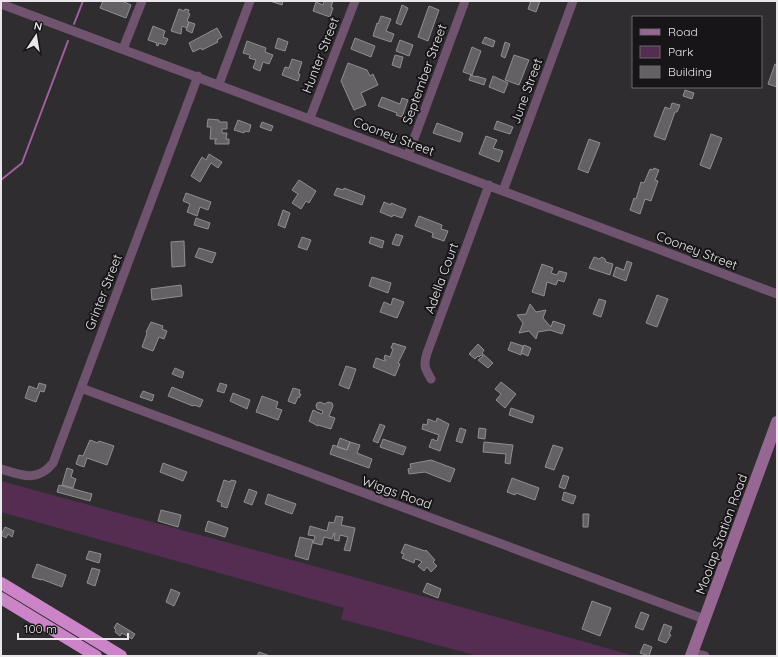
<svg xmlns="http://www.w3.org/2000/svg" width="778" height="657" font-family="Quicksand,sans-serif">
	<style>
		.green { fill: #552d53 }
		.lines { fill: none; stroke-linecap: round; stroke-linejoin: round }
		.stream { stroke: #a25e9f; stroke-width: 2 }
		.building { fill: #646164; stroke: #918e91 }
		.street { stroke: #70536e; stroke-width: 9 }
		.secondary { stroke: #956792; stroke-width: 12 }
		.highway { stroke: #cb84c7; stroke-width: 12 }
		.labels { text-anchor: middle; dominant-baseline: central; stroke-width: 4; stroke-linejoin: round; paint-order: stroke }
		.street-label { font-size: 13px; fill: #e9e7e9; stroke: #171517 }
	</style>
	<rect width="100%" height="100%" fill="#2f2d2f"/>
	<path class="green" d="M1,481L354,577L635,656H478L341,619L344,608L1,512Z"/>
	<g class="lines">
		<path class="stream" d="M74,24L83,1
			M1,180L22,163L68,41"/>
	</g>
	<path class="building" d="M103,1H122L131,5L126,18L100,8Z
		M270,1H283L282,5Z
		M324,1H333L331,7L333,8L330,17L313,11L316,2L323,5Z
		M531,1H540L536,12L528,9Z
		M402,5L408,8L401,25L396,23Z
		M429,6L439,10L428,41L418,37Z
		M179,9L184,11L185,9L189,10L188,13L190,14L187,21L189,22L187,28L182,26L181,34L171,31Z
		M381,16L391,19L386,31L394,34L391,42L373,36L377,23L378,24Z
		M189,22L195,24L192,33L186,30Z
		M153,26L165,31L163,37L168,39L165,45L159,43L158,46L156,45L157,43L148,40Z
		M217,28L222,37L217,40L218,42L202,50L201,48L193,52L189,43Z
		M485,37L495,41L493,47L482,43Z
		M278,38L288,42L285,51L275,48Z
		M355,38L375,46L371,57L351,49Z
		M400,40L413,45L409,56L396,51Z
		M247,41L266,48L265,52L273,55L269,64L263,62L260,71L253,68L256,60L249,58L250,55L243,53Z
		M505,42L510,44L505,58L501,56Z
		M472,47L481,51L472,75L463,72Z
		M395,55L403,57L400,68L392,65Z
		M514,55L529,60L519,85L505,80Z
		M292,59L302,62L298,74H300L298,81L282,75L285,67L289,68Z
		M348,63L367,70L370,76L373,74L378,85L361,93L366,105L354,110L341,81Z
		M775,64L777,65V87L768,84Z
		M471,75L476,77V76L486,79L484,85L469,80Z
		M493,76L508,83L504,93L489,87Z
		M685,90L694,93L692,99L683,96Z
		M382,97L400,104L402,98L408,100L402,117L396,115L397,113L378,106Z
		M672,103L680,105L677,112H675L665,140L654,136L665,107L670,109Z
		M208,119L219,120V122H227V129H222V133H227L226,139H229V144H215V140L217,139H210L211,127H207Z
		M238,120L251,125L249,132L245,131L244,133L234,130Z
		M497,121L513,127L510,134L494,129Z
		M262,122L273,126L271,131L260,127Z
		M437,123L463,133L460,142L433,133Z
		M711,134L722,138L710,169L700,165Z
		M486,136L497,140L493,148L503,151L499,162L479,154Z
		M589,139L600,143L588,173L578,169Z
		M209,154L222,162L218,168L211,163L200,182L191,176L202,157L206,160Z
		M654,168L659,170L655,180L658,181L651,201L645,199L640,214L630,210L634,198L636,199L641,182L644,183L650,169L653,170Z
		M299,180L316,191L309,203L306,201L301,209L292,203L298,194L292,190Z
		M337,188L343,190L344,188L365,196L362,205L334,195Z
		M186,193L211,202L208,210L200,207L197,216L187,212L190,204L183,201Z
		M384,202L391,205V203L406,209L402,218L393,215L392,217L380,212Z
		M283,210L290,213L285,228L278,225Z
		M419,216L442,225L441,229L448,231L444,241L432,237L433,233L415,226Z
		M196,218L210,223L208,229L194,225Z
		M396,234L403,236L399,246L392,244Z
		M302,237L311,240L307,250L298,247Z
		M371,237L384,241L382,248L369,243Z
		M184,241L185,266L172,267L171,242Z
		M199,248L216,253L212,263L195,257Z
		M594,257L599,259L602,257L605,259L606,262L613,264L610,275L589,268Z
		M627,261L632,263L626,281L613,276L616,267L624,270Z
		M542,264L553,268L551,273L557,275L559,271L567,273L564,282L558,280L556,285L547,282L544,296L532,292Z
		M372,277L391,283L388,293L369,286Z
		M181,285L182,296L152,300L151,289Z
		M657,295L668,299L657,327L646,323Z
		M393,298L404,302L397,318L380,312L384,302L391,305Z
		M599,299L606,301L601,317L593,314Z
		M530,304L536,312L546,310L543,318L551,327L553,321L565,325L562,334L550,330L538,332L536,339L529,331L519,333L523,323L517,315L526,314Z
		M151,322L163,326L162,329L167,331L164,339L159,337L153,351L142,347L147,333L146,332Z
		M511,342L523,346L521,355L508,350Z
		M393,343L406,347L398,363L400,364L395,376L373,367L376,358L385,361L386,360L384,359L385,355L390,357L393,349L391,348Z
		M478,344L484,350L482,353L493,363L488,368L478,360L483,356L481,355L479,357L478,356L475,359L469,354Z
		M524,345L531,348L528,356L521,353Z
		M346,366L356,369L349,389L339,385Z
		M175,368L184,372L182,378L172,374Z
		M501,382L516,394L505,408L496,400L501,394L495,389Z
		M39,383L46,385L44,392L40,391L36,402L25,398L29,386L37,389Z
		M220,383L227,385L224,393L217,391Z
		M172,387L203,400L200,407L194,405L193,406L168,396Z
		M293,388L300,390L299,394H301L299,398L298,397L295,404L288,401Z
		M143,391L154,395L152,401L140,397Z
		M233,393L250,400L247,409L230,401Z
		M262,396L278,402L276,408L282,410L278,420L256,412Z
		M320,402L325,404L328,402L332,403L333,406L329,416L335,418L331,429L318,425V426L309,421L313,410L322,414L323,411L317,409L316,406L317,403Z
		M511,408L534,416L532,423L509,415Z
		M437,418L449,424L440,451L429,447L432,439L437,441L439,435L422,429L423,424L427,425L428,419L436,422Z
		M380,424L385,426L378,443L373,441Z
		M460,428L466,430L462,443L456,441Z
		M479,428L486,429L485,439L478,438Z
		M340,438L350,442L347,450L337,447Z
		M383,439L406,447L403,455L380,447Z
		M90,440L98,443L99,441L114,446L107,465L87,458L84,467L76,464L79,455L83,456Z
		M350,442L360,445L357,453L372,459L369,468L330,454L333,445L347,450Z
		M484,442L513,445L510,464L505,463L506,454L483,452Z
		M553,445L563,448L554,470L545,467Z
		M431,460L455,469L450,482L425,472L409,474L408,469L411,468L410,464Z
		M163,463L187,472L183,481L160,472Z
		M67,468L73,470L71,477L76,479L73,488L62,485Z
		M563,475L569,477L565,489L559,487Z
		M512,478L539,488L535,500L516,493L515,495L507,492Z
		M224,480L230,482L231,480L236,481L227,508L221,506L222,503L217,501Z
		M59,485L92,494L90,501L57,492Z
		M249,489L257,492L252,505L244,502Z
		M564,492L576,496L573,504L562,500Z
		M268,494L296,504L292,514L265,504Z
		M161,510L181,515L178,527L158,521Z
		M583,514H589L588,527H583Z
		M336,516L343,517L341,525L355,528L350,551L344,550L348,537L340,535L339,541L334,540L335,533H334L332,539L324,537L322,545L313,543L315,536L308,535L310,526L327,531L329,522L334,523Z
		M208,521L228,528L225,537L205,531Z
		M5,527L14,531L12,537L8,534L6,538L1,535Z
		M300,537L313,540L308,560L295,556Z
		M405,544L425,551L426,550L435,560L433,562L437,566L431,572L427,567L424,571L418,566L422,562L419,560L415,559L414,563L402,558L404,554L401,553Z
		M89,551L101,554L99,563L86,559Z
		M37,564L66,575L62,587L41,579V580L32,577Z
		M92,568L100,570L95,586L87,583Z
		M427,583L441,589L438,598L423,592Z
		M171,589L180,593L174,606L166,602Z
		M592,601L611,608L600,636L582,629Z
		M641,612L649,615L643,630L635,627Z
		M117,623L135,634L132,639L122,633L120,636L115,632L116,630L114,628Z
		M664,624L672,627L669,634L671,635L666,643L658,640Z
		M644,644L652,647L649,656L640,653Z
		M259,652L270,656H257Z"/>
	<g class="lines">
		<path class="street" d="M1,4L642,243L777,294
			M123,49L142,1
			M219,84L250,1
			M310,118L355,1
			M408,155L465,1
			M503,191L573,1
			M431,379C425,368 423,366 427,353L489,185
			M81,388L704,619
			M1,469C21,475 37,483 53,463L198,76
			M692,653L705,656"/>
		<path class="secondary" d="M691,656L777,422"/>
		<path class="highway" d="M1,583L121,656
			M1,598L96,656"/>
	</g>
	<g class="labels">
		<g class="street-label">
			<text transform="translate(320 55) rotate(-69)">Hunter Street</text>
			<text transform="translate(424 74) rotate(-70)">September Street</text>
			<text transform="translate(526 91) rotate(-70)">June Street</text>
			<text transform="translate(394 136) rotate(21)">Cooney Street</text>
			<text transform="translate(697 250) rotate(21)">Cooney Street</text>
			<text transform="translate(441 278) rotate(-70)">Adella Court</text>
			<text transform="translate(103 292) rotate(-69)">Grinter Street</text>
			<text transform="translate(397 492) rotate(20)">Wiggs Road</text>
			<text transform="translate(721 534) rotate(-70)">Moolap Station Road</text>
		</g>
	</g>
	<rect width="778" height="657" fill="none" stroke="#e9e7e9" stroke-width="4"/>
	<rect x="632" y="16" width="130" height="72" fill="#171517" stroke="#6b696b"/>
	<rect x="640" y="29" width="20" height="6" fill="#956792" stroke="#6b696b"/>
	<text x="668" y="36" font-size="12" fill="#e9e7e9">Road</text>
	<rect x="640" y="46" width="20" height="12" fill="#552d53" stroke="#6b696b"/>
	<text x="668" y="56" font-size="12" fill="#e9e7e9">Park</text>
	<rect x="640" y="66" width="20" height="12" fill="#646164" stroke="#6b696b"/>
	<text x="668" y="76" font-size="12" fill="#e9e7e9">Building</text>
	<g transform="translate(36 36) rotate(12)" stroke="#171517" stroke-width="3" paint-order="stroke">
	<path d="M0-3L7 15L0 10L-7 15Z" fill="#e9e7e9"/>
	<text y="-6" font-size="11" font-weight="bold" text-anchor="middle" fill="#e9e7e9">N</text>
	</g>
	<path d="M18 633v6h110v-6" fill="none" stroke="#e9e7e9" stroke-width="2"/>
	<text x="24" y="633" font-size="12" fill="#e9e7e9" stroke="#171517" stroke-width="3" paint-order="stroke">100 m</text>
</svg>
